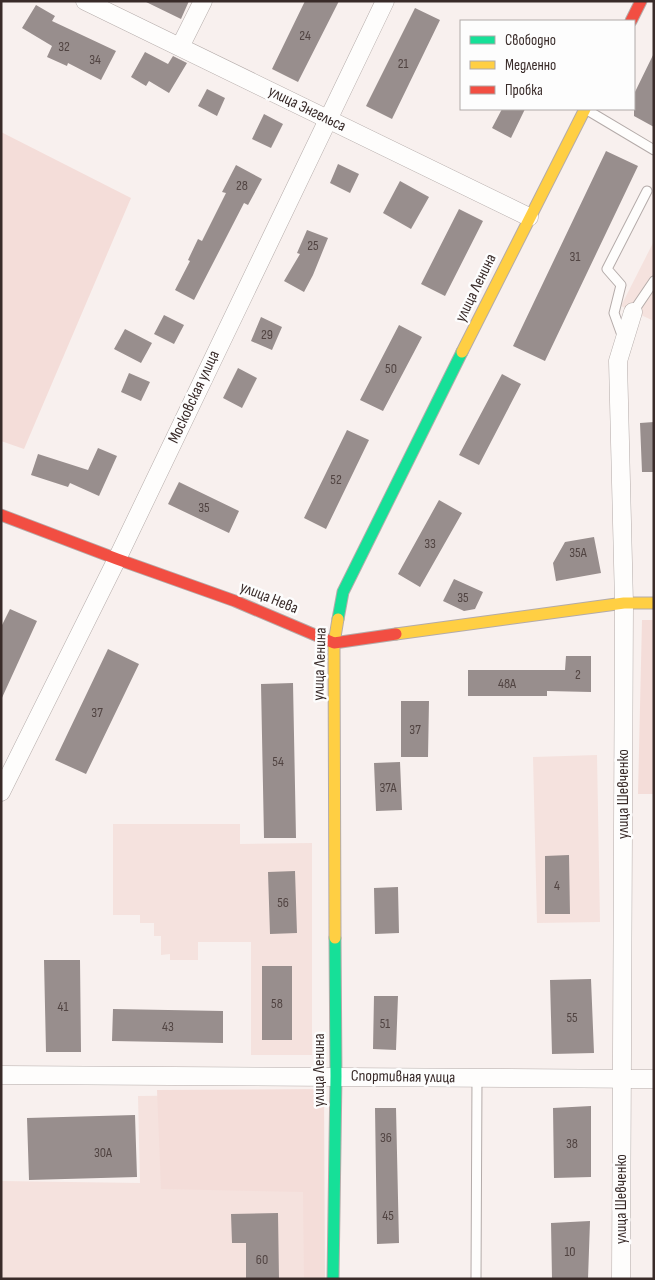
<svg xmlns="http://www.w3.org/2000/svg" width="655" height="1280" font-family="'Sofia Sans Condensed',sans-serif">
	<style>
		.built { fill: #f5e2de }
		.green { fill: #f4ddd9 }
		.building { fill: #988e8d }
		.lines { fill: none; stroke-linecap: round; stroke-linejoin: round }
		.lane-casing { stroke: #b4aba9; stroke-width: 11 }
		.street-casing { stroke: #b4aba9; stroke-width: 19 }
		.fast-casing { stroke: #b4aba9; stroke-width: 13 }
		.slow-casing { stroke: #b4aba9; stroke-width: 13 }
		.jam-casing { stroke: #b4aba9; stroke-width: 13 }
		.lane { stroke: #fefdfc; stroke-width: 9 }
		.street { stroke: #fefdfc; stroke-width: 18 }
		.fast { stroke: #16e098; stroke-width: 11 }
		.slow { stroke: #ffcf43; stroke-width: 11 }
		.jam { stroke: #f24e42; stroke-width: 11 }
		.labels { text-anchor: middle; dominant-baseline: central; stroke-width: 5; stroke-linejoin: round; paint-order: stroke }
		.number-label { font-size: 14px; fill: #514442 }
		.street-label { font-size: 16px; fill: #392b29; stroke: #fdfdfd }
	</style>
	<rect width="100%" height="100%" fill="#f8f0ee"/>
	<path class="built" d="M654,241V321L621,306Z
		M597,755L600,922L537,923L533,757Z
		M113,824H240V844L312,843V1055H251V942H198V960H170V954L161,955V936H154V923H140V915H113Z
		M307,1094V1279H1V1181L140,1183L138,1096Z"/>
	<path class="green" d="M1,132L131,198L24,449L1,441Z
		M642,620H654V794H638Z
		M324,1089L325,1279H304L303,1192L161,1189L157,1090Z"/>
	<path class="building" d="M144,1H189L181,19Z
		M305,1H339L298,82L272,69Z
		M36,5L55,16L52,21L116,51L101,80L68,63L67,66L47,57L52,46L22,28Z
		M415,8L440,20L392,119L366,106Z
		M145,52L168,64L173,56L187,63L169,93L149,81L146,86L131,77Z
		M654,53V127L634,116V94Z
		M207,89L225,98L217,116L198,106Z
		M502,109H525L511,138L492,128Z
		M264,114L283,124L271,148L252,139Z
		M606,151L638,166L545,361L513,346Z
		M338,164L359,174L350,193L330,183Z
		M236,165L262,179L248,205L244,203L194,300L175,290L190,261L188,260L198,239L202,241L226,193L222,192Z
		M400,181L429,197L411,229L383,213Z
		M459,209L483,221L445,296L421,284Z
		M307,230L328,238L313,275L304,292L284,281L300,254L297,253Z
		M164,315L184,325L174,344L154,334Z
		M261,317L282,327L272,350L251,341Z
		M399,325L422,337L383,411L360,400Z
		M125,329L152,343L141,363L114,349Z
		M238,368L257,378L242,408L223,398Z
		M129,373L150,382L141,401L121,392Z
		M502,374L521,384L479,465L459,455Z
		M654,422V472H642L640,423Z
		M347,430L369,440L326,529L304,518Z
		M98,448L117,456L99,496L70,483L68,487L31,475L38,454L88,470Z
		M179,482L239,511L229,533L168,504Z
		M439,500L462,513L420,587L398,574Z
		M594,537L601,573L556,581L553,563L565,542Z
		M454,579L483,592L475,609L464,611L443,601Z
		M10,609L37,621L1,700V627Z
		M108,649L139,664L86,774L55,760Z
		M566,656H591V692L547,691V696H468V670H565Z
		M293,683L296,838H264L261,684Z
		M401,701H429L428,757H401Z
		M400,762L402,810L376,811L374,763Z
		M569,855L570,914H545V856Z
		M295,871L297,933L270,934L268,872Z
		M398,887L399,933L375,934L374,888Z
		M44,960H80L81,1052H46Z
		M262,966H292V1040H262Z
		M591,979L594,1053L552,1054L550,980Z
		M374,996H398L396,1050L373,1049Z
		M113,1009L223,1011V1043L112,1041Z
		M591,1106V1177L554,1178L553,1108Z
		M375,1108H396L399,1243L377,1244Z
		M135,1115L137,1177L29,1180L27,1118Z
		M278,1213L279,1279H246V1243H232L231,1214Z
		M590,1221L588,1279H552L551,1223Z"/>
	<g class="lines">
		<defs>
			<path id="lane" d="M587,110L654,150
				M633,312L654,281
				M623,338L614,313L621,285L607,269L647,191
				M476,1279L477,1078"/>
			<path id="street" d="M85,1L529,217
				M180,47L203,1
				M1,792L117,559L385,1
				M1,1075L654,1079
				M621,1279L624,603L618,361L633,312"/>
			<path id="fast" d="M338,619L343,592L462,352
				M333,1279L336,1076L335,938"/>
			<path id="slow" d="M462,352L585,109
				M396,634L624,603H654
				M335,938L334,643L338,619"/>
			<path id="jam" d="M631,21L641,1
				M1,515L117,559L235,601L334,643L396,634"/>
		</defs>
		<use href="#lane" class="lane-casing"/>
		<use href="#street" class="street-casing"/>
		<use href="#fast" class="fast-casing"/>
		<use href="#slow" class="slow-casing"/>
		<use href="#jam" class="jam-casing"/>
		<use href="#lane" class="lane"/>
		<use href="#street" class="street"/>
		<use href="#fast" class="fast"/>
		<use href="#slow" class="slow"/>
		<use href="#jam" class="jam"/>
	</g>
	<g class="labels">
		<g class="number-label">
			<text x="305" y="35">24</text>
			<text x="64" y="46">32</text>
			<text x="95" y="59">34</text>
			<text x="403" y="63">21</text>
			<text x="242" y="185">28</text>
			<text x="313" y="245">25</text>
			<text x="575" y="256">31</text>
			<text x="267" y="334">29</text>
			<text x="391" y="368">50</text>
			<text x="336" y="479">52</text>
			<text x="204" y="507">35</text>
			<text x="430" y="543">33</text>
			<text x="578" y="552">35А</text>
			<text x="463" y="597">35</text>
			<text x="578" y="674">2</text>
			<text x="507" y="683">48А</text>
			<text x="97" y="712">37</text>
			<text x="415" y="729">37</text>
			<text x="278" y="761">54</text>
			<text x="388" y="787">37А</text>
			<text x="557" y="885">4</text>
			<text x="283" y="902">56</text>
			<text x="277" y="1003">58</text>
			<text x="63" y="1006">41</text>
			<text x="572" y="1017">55</text>
			<text x="385" y="1023">51</text>
			<text x="168" y="1026">43</text>
			<text x="386" y="1137">36</text>
			<text x="572" y="1143">38</text>
			<text x="103" y="1152">30А</text>
			<text x="388" y="1215">45</text>
			<text x="570" y="1251">10</text>
			<text x="262" y="1259">60</text>
		</g>
		<g class="street-label">
			<text transform="translate(307 109) rotate(26)">улица Энгельса</text>
			<text transform="translate(476 288) rotate(-64)">улица Ленина</text>
			<text transform="translate(194 397) rotate(-65)">Московская улица</text>
			<text transform="translate(269 598) rotate(22)">улица Нева</text>
			<text transform="translate(320 664) rotate(-88)">улица Ленина</text>
			<text transform="translate(623 794) rotate(-90)">улица Шевченко</text>
			<text transform="translate(319 1070) rotate(-90)">улица Ленина</text>
			<text transform="translate(403 1077) rotate(1)">Спортивная улица</text>
			<text transform="translate(621 1199) rotate(-90)">улица Шевченко</text>
		</g>
	</g>
	<rect width="655" height="1280" fill="none" stroke="#392b29" stroke-width="5"/>
	<rect x="460" y="20" width="175" height="90" fill="#fdfdfd" stroke="#afa9a8"/>
	<rect x="470" y="36" width="25" height="8" fill="#16e098" stroke="#afa9a8"/>
	<text x="505" y="45" font-size="15" fill="#392b29">Свободно</text>
	<rect x="470" y="61" width="25" height="8" fill="#ffcf43" stroke="#afa9a8"/>
	<text x="505" y="70" font-size="15" fill="#392b29">Медленно</text>
	<rect x="470" y="86" width="25" height="8" fill="#f24e42" stroke="#afa9a8"/>
	<text x="505" y="95" font-size="15" fill="#392b29">Пробка</text>
</svg>
